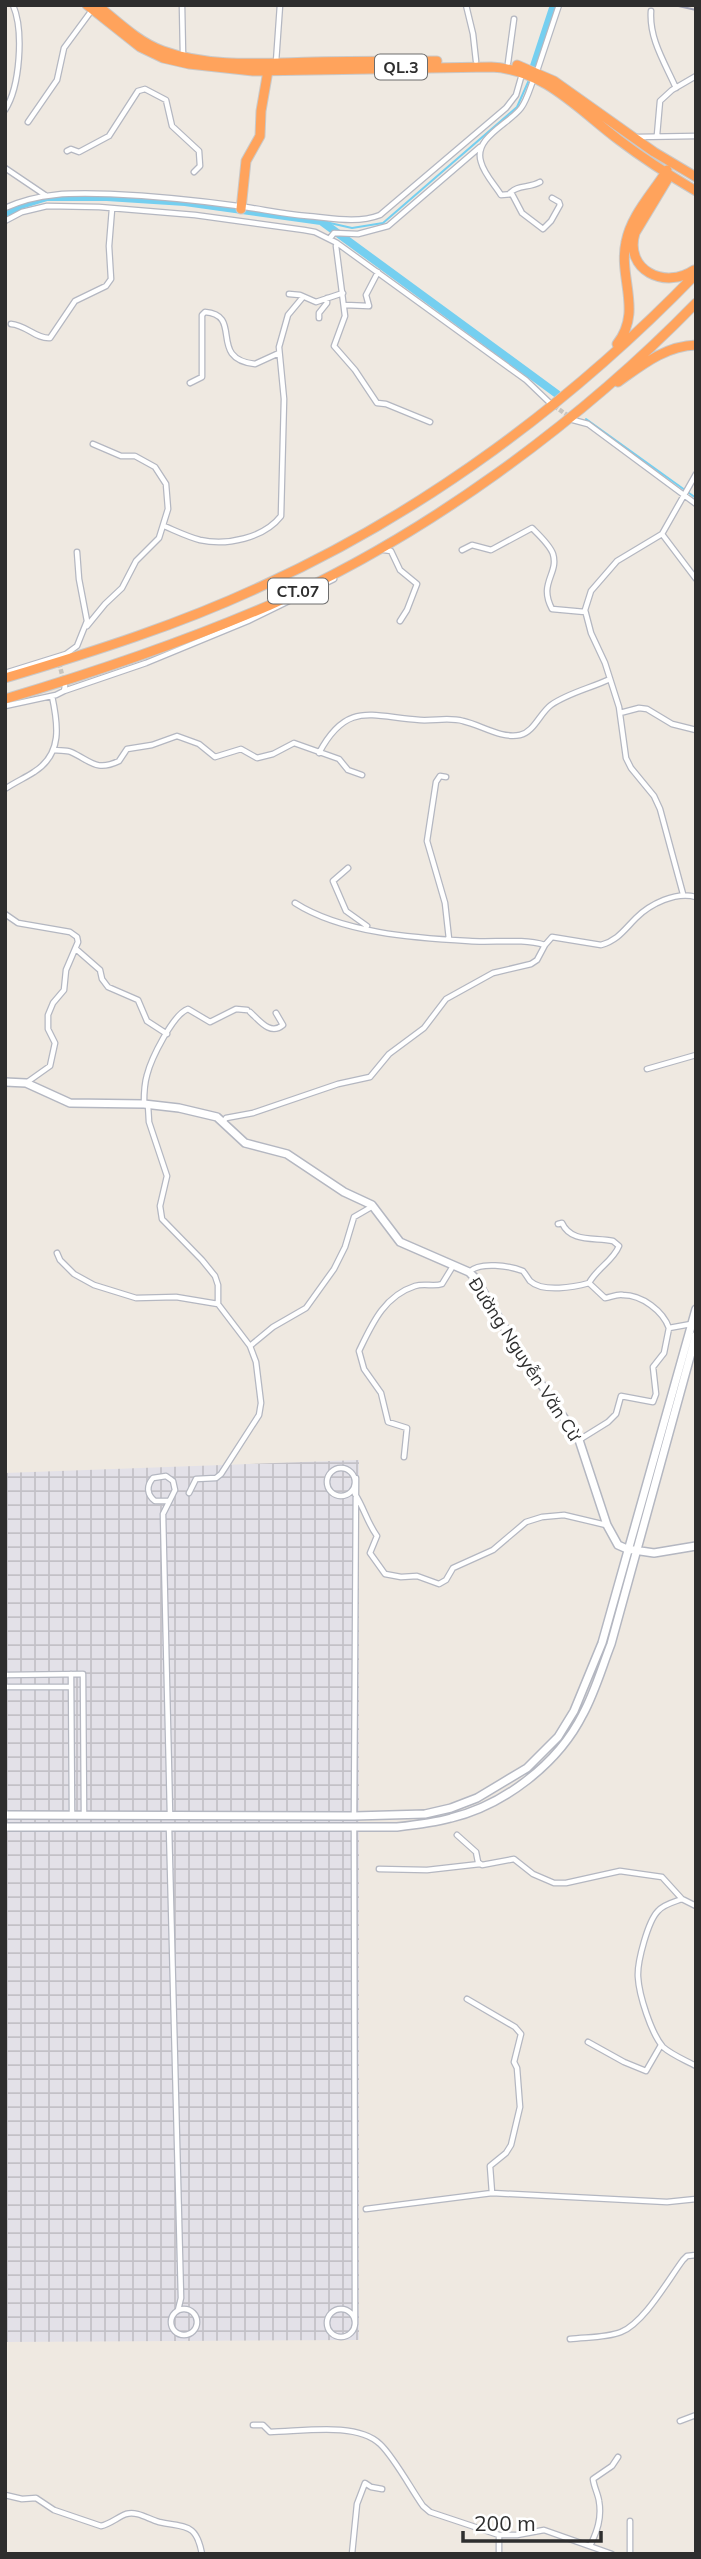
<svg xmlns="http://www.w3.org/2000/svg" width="701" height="2559" font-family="Mulish,sans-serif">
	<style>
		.industrial { fill: url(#industrial-grid) }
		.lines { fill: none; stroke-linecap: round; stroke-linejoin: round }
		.stream { stroke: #75cff0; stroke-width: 2 }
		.river { stroke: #75cff0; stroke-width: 8 }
		.street-tunnel { stroke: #c8c4bd; stroke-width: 4.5; stroke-dasharray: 4.5 2; stroke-linecap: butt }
		.street-casing { stroke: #b4b7c1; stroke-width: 7 }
		.secondary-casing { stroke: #b4b7c1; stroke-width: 10 }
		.highway-casing { stroke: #c9c9c9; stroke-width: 11 }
		.street { stroke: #fff; stroke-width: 4.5 }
		.secondary { stroke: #fff; stroke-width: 7 }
		.highway { stroke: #ffa35c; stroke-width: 9 }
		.rail { stroke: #a3a6b8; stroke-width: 2 }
		.labels { text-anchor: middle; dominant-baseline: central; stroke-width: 7; stroke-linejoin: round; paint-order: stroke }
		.shield { fill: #fff; stroke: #6d6d6d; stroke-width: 2 }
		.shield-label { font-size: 16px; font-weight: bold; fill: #2e2e2e }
		.street-label { font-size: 18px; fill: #2e2e2e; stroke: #fff }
	</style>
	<defs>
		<pattern id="industrial-grid" width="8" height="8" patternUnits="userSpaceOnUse" patternTransform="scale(1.75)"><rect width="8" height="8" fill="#e3e1e8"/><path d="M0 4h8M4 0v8" fill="none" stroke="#c3c1c7"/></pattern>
	</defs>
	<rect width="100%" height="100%" fill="#efe9e1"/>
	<path class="industrial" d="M359,1460V2340L5,2342V1473Z"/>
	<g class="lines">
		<path class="stream" d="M321,221L352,228L383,223L517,107L529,80
			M586,419L696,498"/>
		<path class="river" d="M534,66L554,5
			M5,214L21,205L47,197H107L185,202L321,221L557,394"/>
		<path class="street-tunnel" d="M554,406L570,417
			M59,663L64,682"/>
		<defs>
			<path id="street" d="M182,5L183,55
				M466,5L473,34L476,61
				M651,11C649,39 665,63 676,88
				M276,62L280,5
				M508,63L514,19
				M537,71L559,5
				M534,78C530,88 527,100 521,108C509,124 473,138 481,162C484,174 495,185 501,195L512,194L522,213L543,229L551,221L560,205L559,202L552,198
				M5,110C20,87 24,31 13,5
				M28,122L57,80L64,48L92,10
				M657,135L660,101L672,90L696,76
				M637,137L696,136
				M67,151L71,149L79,152L109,136L138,91L145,89L166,100L172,126L199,151L200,166L194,172
				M5,168L45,195
				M510,193C517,185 530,188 540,182
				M5,208C39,192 73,193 110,194C153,196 195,200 238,206C261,209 283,214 307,216C331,218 357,224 380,215L506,108L516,95L522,74
				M5,221L22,212L47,206L99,207L195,215L304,230L315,232L337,243
				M330,238L334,233L358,234L388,226L480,147
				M289,294L300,295L316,302L343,293
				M345,305L369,306L366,295L378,272
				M319,318V313L327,303V298
				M11,324C26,325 36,339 50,338L75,301L106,286L111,279L109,246L112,209
				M190,383L202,377V315L205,312C244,315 207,359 255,364L279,353
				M573,420L588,424L696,504
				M430,422L386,404L377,403L355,370L334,346L345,316L336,246L337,243L526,380L550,403
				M164,526C176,531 188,537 200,540C227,546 264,538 281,516L284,399L279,347L288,315L303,297
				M662,534L696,579
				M384,550L391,551L400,570L417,584L407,610L400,621
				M462,550L472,545L491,550L532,528C539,535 550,545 553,554C559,574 538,583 552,609L585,612
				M87,626L105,604L122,588L136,561L159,538L168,509L166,484L155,467L135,456H121L93,444
				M5,673L66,654L77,646L87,621L79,579L77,552
				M64,691L146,663L248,621L334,579
				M5,706L56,695L64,691L65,686
				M620,713L639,708L647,709L672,724L696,730
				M54,750C60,751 66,750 71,752C91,761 96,772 119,761L127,749L152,745L177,736L199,744L215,757L241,749L257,758L273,754L294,743L339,759L348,770L362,775
				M319,753C347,700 372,717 420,720C434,721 449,717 463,721C481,725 501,739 520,735C534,732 540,713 551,705C568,693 591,688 610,679
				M446,777L440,776L436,782L427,841L445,903L449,939
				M5,789C15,782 25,778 34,772C63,754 58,724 52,696
				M348,868L333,881L346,911L367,926
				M683,894L660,809L654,796L631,768L626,758L619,707L605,663L591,633L585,610L591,591L617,561L662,534L696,474
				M295,903C342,933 414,938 469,941C493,943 521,938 545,945
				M5,914L18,923L70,932L77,937L78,942L66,970L64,990L53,1003L48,1015V1029L55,1043L50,1066L26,1083
				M76,949L100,970L102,979L108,987L138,1000L147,1021L167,1034
				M250,1012C259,1020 270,1036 283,1025L276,1013
				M647,1069L696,1055
				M144,1103C144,1093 144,1085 147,1075C151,1059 173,1014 188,1009L210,1022L236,1009L247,1010
				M148,1105L149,1122L167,1176L160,1206L162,1219L202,1260L215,1276L218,1285V1304L250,1346L256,1362L261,1403L259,1415L221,1474L216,1478L196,1479L189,1493
				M223,1122L226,1118L253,1113L338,1084L370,1077L389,1054L424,1028L446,999L493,973L531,964L537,960L545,945L552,937L601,945C618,940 624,930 636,918C650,904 676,891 696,897
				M558,1224L562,1223C571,1243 595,1237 613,1241L619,1246C613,1261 597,1268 589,1283
				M57,1253L60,1260L74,1274L94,1285L136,1298L176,1297L218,1304
				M469,1272C480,1261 510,1266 523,1271C526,1275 528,1278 530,1281C543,1293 575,1287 589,1283L605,1298C611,1297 617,1294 623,1295C642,1295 663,1311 669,1328L691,1324
				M250,1346L273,1327L306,1308L334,1269L345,1247L354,1217L373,1206
				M579,1440L608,1422L616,1414L621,1396L653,1402L656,1394L653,1367L664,1353L669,1328
				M404,1457L407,1428L388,1422L381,1393L364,1369L359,1351C372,1324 384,1296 415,1286C424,1283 434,1287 442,1284L453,1266
				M327 1482a14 14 0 1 1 28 0a14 14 0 1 1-28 0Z
				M355,1494C364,1508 367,1522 377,1536L370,1553L385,1574L401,1577L417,1576L439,1584L446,1580L453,1568L493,1550L526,1522L542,1517L564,1515L606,1525
				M168,1501H155C147,1495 146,1486 153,1478L166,1476L173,1481L175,1490L163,1514L170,1815
				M71,1674L72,1815
				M5,1675L83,1674L84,1815
				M5,1687H71
				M354,1816L356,1478
				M169,1827L181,2298L178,2310
				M354,1828L355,2324
				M457,1835L476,1852L478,1862L482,1865L514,1859L533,1874L554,1883H566L620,1871L662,1877L682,1899L696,1906
				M379,1869L427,1870L480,1864
				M682,1899C674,1902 664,1904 658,1911C648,1921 637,1962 638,1977C639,1995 651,2033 663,2047C672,2055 685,2060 696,2066
				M467,1999L515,2027L521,2034L514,2062L517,2068L520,2107L511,2145L506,2153L490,2166L492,2193
				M588,2042L624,2062L646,2071L661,2045
				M366,2209L492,2193L667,2202L696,2199
				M171 2322a13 13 0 1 1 26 0a13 13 0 1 1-26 0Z
				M327 2323a14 14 0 1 1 28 0a14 14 0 1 1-28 0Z
				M570,2339C586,2337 606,2338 621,2332C644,2323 668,2280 683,2260L687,2256L696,2255
				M680,2421L696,2415
				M253,2425H263L270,2432C299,2432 356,2421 380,2444C394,2457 411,2489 423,2506L430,2512L499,2535H517L544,2530L612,2554
				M5,2495L22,2499L36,2498L54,2510L101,2526C110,2524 118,2517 126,2514C138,2511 148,2519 159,2522C185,2528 196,2522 202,2554
				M630,2521V2554
				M590,2546C597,2532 602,2518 599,2501C598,2494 594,2487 593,2479L612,2466L618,2457
				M352,2554L357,2504L365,2483L371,2487L382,2489
				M499,2554V2535"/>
			<path id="secondary" d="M5,1082L26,1083L70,1103L144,1104L179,1108L217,1117L245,1143L287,1154L344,1192L372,1205L400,1242L469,1272L475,1278L516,1347L579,1440L607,1525L618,1545L627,1549L654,1553L696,1546
				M5,1815L354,1816L425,1814L451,1808L477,1798L527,1768L558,1737L574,1711L602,1643L696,1309
				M5,1827H397C415,1825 433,1823 451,1818C504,1805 558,1764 583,1714C595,1692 602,1667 611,1644L696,1335"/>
			<path id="highway" d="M87,5L140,47L163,58L189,64L253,71L491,67C544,69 579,110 619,140C644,159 669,175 696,191
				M97,5C118,22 138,42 163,51C210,68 264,63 313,62C354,61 396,61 437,61
				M517,65L554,81L654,152L696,177
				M667,180L635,233C624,270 665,290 694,270
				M241,209L246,161L260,136L261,111L269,65
				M617,344C643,311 618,278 626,242C631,215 653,193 667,170
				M618,382C642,365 665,346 696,345
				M5,678C93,652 181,624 264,585C426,511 572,402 696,274
				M5,699C96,672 184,642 270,605C424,537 579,423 696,303"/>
		</defs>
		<use href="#street" class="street-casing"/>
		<use href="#secondary" class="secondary-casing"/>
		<use href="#highway" class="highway-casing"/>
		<use href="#street" class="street"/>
		<use href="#secondary" class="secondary"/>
		<use href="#highway" class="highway"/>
		<path class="rail" d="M674,5L696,10"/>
	</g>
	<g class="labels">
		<g class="shield">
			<rect x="375" y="54.5" width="52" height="25" rx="5"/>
			<rect x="268" y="578.5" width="60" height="25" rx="5"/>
		</g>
		<g class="shield-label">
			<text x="401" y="67">QL.3</text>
			<text x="298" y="591">CT.07</text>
		</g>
		<g class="street-label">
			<text transform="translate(525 1359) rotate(57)">Đường Nguyễn Văn Cừ</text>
		</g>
	</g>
	<rect width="701" height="2559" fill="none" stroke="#2e2e2e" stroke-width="14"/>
	<path d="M463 2531v10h138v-10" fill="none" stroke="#2e2e2e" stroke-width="3.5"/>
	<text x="474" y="2531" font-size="21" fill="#2e2e2e" stroke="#ffffff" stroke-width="5" paint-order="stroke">200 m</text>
</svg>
